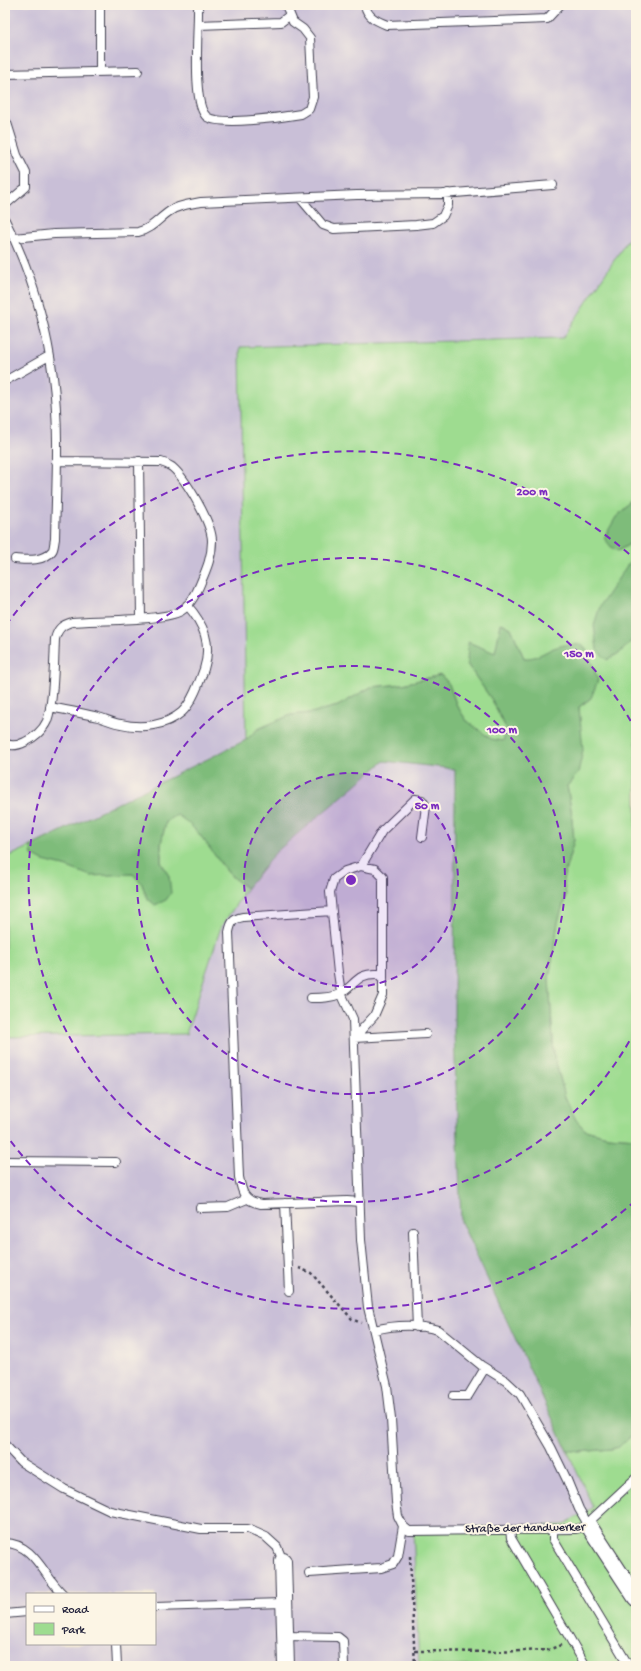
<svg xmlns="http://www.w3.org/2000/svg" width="641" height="1671" font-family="'Gochi Hand',sans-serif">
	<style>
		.industrial { fill: #c9bfd7; fill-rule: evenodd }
		.green { fill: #9edc90; stroke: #607f66 }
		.forest { fill: #7ebc7a; stroke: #506f5a }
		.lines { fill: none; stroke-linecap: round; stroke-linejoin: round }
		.lane-casing { stroke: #413f50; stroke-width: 10 }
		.street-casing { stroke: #413f50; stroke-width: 18 }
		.path { stroke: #413f50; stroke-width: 2.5; stroke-dasharray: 3 3; stroke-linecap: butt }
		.lane { stroke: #fff; stroke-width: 8 }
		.street { stroke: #fff; stroke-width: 16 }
		.ring { fill: none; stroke: #7b2cbf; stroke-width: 2; stroke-dasharray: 7 5 }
		.labels { text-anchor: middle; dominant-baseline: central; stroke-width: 4; stroke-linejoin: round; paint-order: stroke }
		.street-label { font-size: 12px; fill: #22223b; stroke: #fcf5e5 }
		.centre { fill: #7b2cbf; stroke: #fcf5e5; stroke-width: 2 }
		.ring-label { font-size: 12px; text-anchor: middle; font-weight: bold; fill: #7b2cbf; stroke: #fcf5e5; stroke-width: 4; stroke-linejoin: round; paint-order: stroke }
	</style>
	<rect width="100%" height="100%" fill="#fcf5e5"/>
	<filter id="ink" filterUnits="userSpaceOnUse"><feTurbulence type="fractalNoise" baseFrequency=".025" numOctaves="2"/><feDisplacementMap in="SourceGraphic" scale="8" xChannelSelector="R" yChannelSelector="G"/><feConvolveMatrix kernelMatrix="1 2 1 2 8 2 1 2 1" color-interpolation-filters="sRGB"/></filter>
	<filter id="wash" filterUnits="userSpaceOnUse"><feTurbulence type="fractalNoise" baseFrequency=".012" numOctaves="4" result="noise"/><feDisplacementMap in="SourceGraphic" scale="16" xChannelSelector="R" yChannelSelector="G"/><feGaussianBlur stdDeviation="0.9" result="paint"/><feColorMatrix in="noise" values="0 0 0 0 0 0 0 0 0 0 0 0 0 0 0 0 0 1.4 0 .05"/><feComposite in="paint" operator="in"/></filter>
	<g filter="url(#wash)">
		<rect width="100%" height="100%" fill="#f1e5c8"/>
		<path class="industrial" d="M5,5H636V227L563,338L241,347L246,740L12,855H5Z
			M384,761L455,769L454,1032L461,1222L593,1507L563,1525L413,1528L419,1666H5V1037L186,1034L221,927L247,888L276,852ZM27,1594H155V1644H27Z"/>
		<path class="green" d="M636,227V500L616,517L618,551L636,540V552L627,567L621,652L636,636V1138L607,1136L585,1130L576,1120L565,1097L554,1055L549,979L558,922L566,895L563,879L574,840L571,809L567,786L578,773L580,723L579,707L591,698L555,648L532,659L524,658L511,628L502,623L495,653L467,664L492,700L507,730L503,741L491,740L466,720L456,704L449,684L441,675L403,684L371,687L338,706L311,713L291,715L258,729L246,740L240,347L563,338Z
			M177,814L190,823L208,845L223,867L233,878L247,888L221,927L186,1034L5,1037V855H12L31,846L32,855C56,868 105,874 133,874L142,884L147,898L169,876L161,862V843L166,822Z
			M636,1433V1666H419L413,1528L563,1525L593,1507L567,1450L579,1452L611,1449L619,1447L628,1438Z"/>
		<path class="forest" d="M636,500V540L618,551L612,548L604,538L616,517Z
			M636,552V636L621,652L607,660L597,650L594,625L600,606Z
			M501,623L511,628L524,658C536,659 544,652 554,648C564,644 573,644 583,645L588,653L598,680L591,698L579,707L583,750L578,773L567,786L571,809L574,840L563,879L566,895L558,922L549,979L554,1055L565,1097L576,1120L585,1130L607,1136L636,1138V1433L628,1438L619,1447L611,1449L579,1452L567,1450L461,1222L454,1032L455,769L384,761L276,852L247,888C238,882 230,876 224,867C207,847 201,830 177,815L166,822L161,843V862L169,876L171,893L166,900L155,905L147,898L142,884L133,874L91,876L64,866L43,861L32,855L31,846L246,740L258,729L291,715L311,713L338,706L371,687L403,684L441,675L449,684L456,704L466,720L491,739L503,741L507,730L492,700L467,664L468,642L495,653Z"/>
	</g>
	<g filter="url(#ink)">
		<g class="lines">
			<defs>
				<path id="lane" d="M100,5V72
					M198,5C199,25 191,105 207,117C220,126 284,117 301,114L309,109L313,97L310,38L303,29L293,22L286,5
					M365,5C367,17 377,21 387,25L547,19L560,5
					M198,25L281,22L290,15
					M5,74L138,71
					M5,122L7,123L17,155L26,173V187L5,205
					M300,198L323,225L334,229L416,225L433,223L443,216L448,205V193
					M5,220C30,269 46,323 53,377C60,430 56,486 55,539C54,543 54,549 52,551C43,562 27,560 15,559
					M14,238L54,234L138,232C152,229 159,218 170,211C178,205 191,204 201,202L357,195L443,194L553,185
					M5,381L49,356
					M139,461L141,618
					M50,707C66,710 82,713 98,717C106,719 113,723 121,724C141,729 166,726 182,712C191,704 200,681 204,669C212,644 204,624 187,605
					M5,743C11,747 19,745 25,742C34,738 43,730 47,721C54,701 54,661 55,639C58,628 62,625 72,622C95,620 164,621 181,611C191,605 197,592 201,582C207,568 212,556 212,541C212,523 186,479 172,467C169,465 165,463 161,462L56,461
					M361,866L382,831L415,799L422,800L426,806L422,837
					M332,911L243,917C232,919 231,923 229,932L239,1177C242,1193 244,1201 261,1204L347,1201L360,1202
					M311,998C321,998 331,998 340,994C356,985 356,973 378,974L383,979
					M354,1038L426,1034
					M5,1161L116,1162
					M285,1203L289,1291
					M200,1208L228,1207L247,1199
					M413,1232L417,1327
					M374,1330C394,1325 418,1324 438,1330L482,1366L506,1381L520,1394L551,1447L567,1480L579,1509L589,1526
					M453,1396H468L485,1368
					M5,1445L21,1462L64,1489L110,1511L201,1529H248L266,1537L277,1547L283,1561
					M403,1526L409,1531L576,1529L589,1526
					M589,1526L592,1519L636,1478
					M553,1529V1539L629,1666
					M510,1530L511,1538L586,1666
					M5,1543C34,1543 44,1577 63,1594
					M309,1573L381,1568L393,1564L398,1556L403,1526L398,1516L396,1502L391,1419L387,1386L368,1307L361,1240L353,1019L341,993L338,973L330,892L334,879L345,871L361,866L375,869L383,877V995L374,1016L354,1038
					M155,1607L284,1603
					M5,1614L27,1612
					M285,1636L338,1637L343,1641L344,1666
					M116,1644L117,1666"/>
				<path id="street" d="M589,1526L636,1598
					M283,1561L286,1666"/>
			</defs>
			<use href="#lane" class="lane-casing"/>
			<use href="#street" class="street-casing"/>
			<path class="path" d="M299,1268L311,1273L352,1319L361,1323
				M410,1556L415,1666
				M415,1651L494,1652L548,1650L561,1645"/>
			<use href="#lane" class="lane"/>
			<use href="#street" class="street"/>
		</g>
	</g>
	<circle cx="351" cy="880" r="107" fill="#7b2cbf" fill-opacity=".12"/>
	<g class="ring">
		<circle cx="351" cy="880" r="107"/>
		<circle cx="351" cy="880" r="214"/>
		<path d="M635 1031A322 322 0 1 1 635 729"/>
		<path d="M635 1201A429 429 0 0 1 6 1135M6 625A429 429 0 0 1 635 559"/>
	</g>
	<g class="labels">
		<g class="street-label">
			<text transform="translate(525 1529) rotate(-1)">Straße der Handwerker</text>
		</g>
	</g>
	<circle cx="351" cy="880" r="6" class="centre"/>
	<g class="ring-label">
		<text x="532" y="495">200 m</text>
		<text x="579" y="657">150 m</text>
		<text x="502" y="733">100 m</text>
		<text x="427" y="809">50 m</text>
	</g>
	<rect width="641" height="1671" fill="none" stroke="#fcf5e5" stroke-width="20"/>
	<rect x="26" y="1593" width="130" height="52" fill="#fcf5e5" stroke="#a5a1a1"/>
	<rect x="34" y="1606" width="20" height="6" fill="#ffffff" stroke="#a5a1a1"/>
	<text x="62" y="1613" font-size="12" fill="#22223b">Road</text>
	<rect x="34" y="1623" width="20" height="12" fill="#9edc90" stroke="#a5a1a1"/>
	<text x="62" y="1633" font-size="12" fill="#22223b">Park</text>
</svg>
